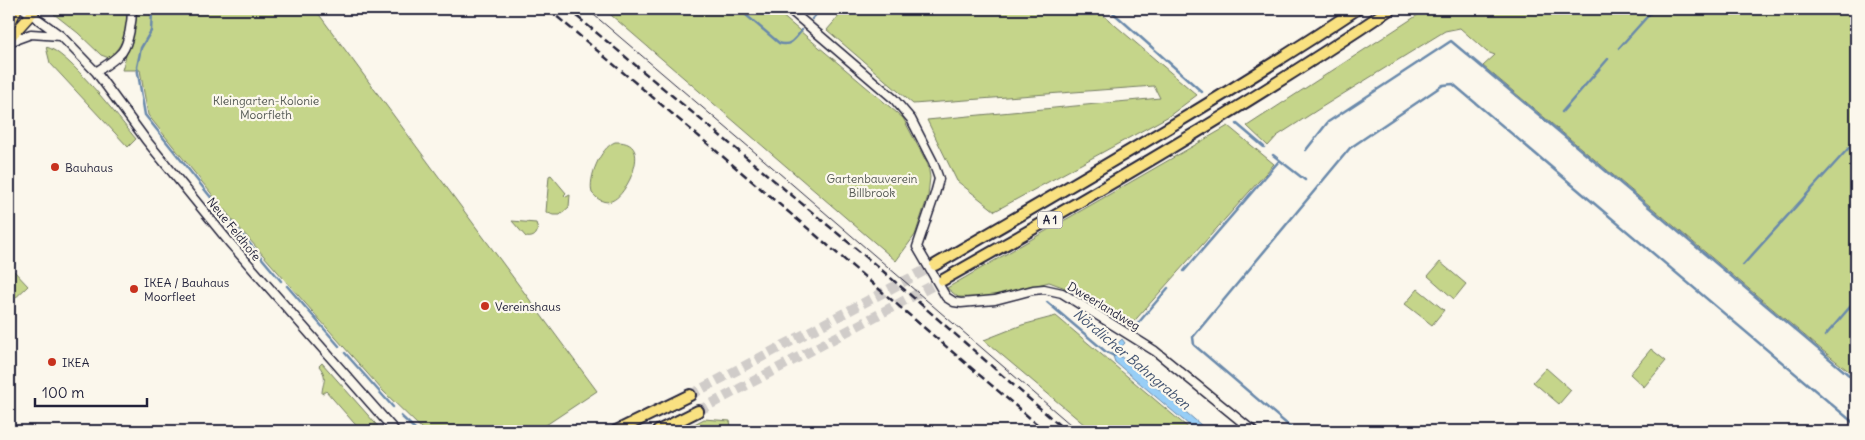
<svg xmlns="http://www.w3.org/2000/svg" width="1865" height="440" font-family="Delius,sans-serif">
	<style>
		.green { fill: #c5d58a; stroke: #747c62 }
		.water { fill: #98cef6; stroke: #6989ab }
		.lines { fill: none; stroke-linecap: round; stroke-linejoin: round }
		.stream { stroke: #6989ab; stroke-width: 2.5 }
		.highway-tunnel { stroke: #d0ccc9; stroke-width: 10; stroke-dasharray: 10 5; stroke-linecap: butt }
		.minor-casing { stroke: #22223b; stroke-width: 11 }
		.major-casing { stroke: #22223b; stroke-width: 12 }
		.highway-casing { stroke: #22223b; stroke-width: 14 }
		.minor { stroke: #fbf7ec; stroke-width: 8 }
		.major { stroke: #f9e181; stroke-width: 9 }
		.highway { stroke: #f9e181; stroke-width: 10 }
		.tram { stroke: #22223b; stroke-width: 1 }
		.rail { stroke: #22223b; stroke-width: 2.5; stroke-dasharray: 8 4; stroke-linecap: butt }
		.poi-dot { fill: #c8321e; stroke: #fbf7ec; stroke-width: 2 }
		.labels { text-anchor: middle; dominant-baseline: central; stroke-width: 4.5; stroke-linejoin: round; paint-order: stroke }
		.shield { fill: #fbf7ec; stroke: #636270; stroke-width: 1 }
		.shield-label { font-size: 11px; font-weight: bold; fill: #22223b }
		.park-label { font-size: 12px; fill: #535853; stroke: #fbf7ec }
		.poi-label { font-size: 12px; fill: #22223b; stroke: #fbf7ec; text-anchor: start }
		.street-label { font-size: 12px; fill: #22223b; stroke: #fbf7ec }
		.water-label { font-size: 14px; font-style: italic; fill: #455673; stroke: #fbf7ec }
	</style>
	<rect width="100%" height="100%" fill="#fbf7ec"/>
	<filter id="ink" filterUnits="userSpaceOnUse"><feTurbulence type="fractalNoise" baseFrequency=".02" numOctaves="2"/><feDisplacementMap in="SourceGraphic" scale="10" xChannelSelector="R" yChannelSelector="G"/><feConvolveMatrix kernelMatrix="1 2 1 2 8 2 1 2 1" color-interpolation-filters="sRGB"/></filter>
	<g filter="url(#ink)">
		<path class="green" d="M56,9H128C128,29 124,44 109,58L101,55L78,33L54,14Z
			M136,9H315L597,391L537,431H424L382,390L305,303L235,223L148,115L140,70H122L135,23Z
			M604,9H774L903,118L928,165L930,177L928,196L915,235L896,261Z
			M845,9H1096L1197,95L1169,116L995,211L957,181L927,120L1160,98L1154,86L913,104L827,30Z
			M1427,9H1856V377L1817,346L1483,66L1495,55L1487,52L1460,28L1445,31L1322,107L1277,136L1268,146L1247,126Z
			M46,47C67,50 121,121 136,139L128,147L50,63Z
			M1228,126L1274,164L1129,327L1071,290L1049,282L991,298L958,297L947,288Z
			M615,142C641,141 638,161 630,179C622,195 609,213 592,193C588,178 600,148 615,142Z
			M551,175L566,193L564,195L566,197L570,195L569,207L560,215H553L546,212L549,176Z
			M512,221L536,223C540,232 535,239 526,237Z
			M1440,262L1466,284L1454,299L1428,276Z
			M13,270L28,286L9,304V274Z
			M1418,289L1444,310L1432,325L1405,304Z
			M1056,316L1192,431H1092L984,340L1022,325Z
			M1651,349L1666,361L1644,387L1630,374Z
			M322,363L382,431H361L326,391L322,394C322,382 329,379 319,366Z
			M1546,368L1571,390L1559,404L1533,382Z
			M704,419L730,421L732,431H681Z"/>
		<path class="water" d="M1122,339L1125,343L1118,350L1119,355L1208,431H1196L1115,362L1113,356V348Z"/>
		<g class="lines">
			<path class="stream" d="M739,9L779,43C790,47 795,39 802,30
				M1109,9L1202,92
				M152,12L151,31L141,48L137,67L145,115L213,200L281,281
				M812,19L821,9
				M1619,48L1654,9
				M1562,112L1608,59
				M1237,124L1264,147
				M1306,150L1328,122L1451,41L1856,381
				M1273,155L1305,180
				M1743,265L1856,140
				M1184,271L1279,161
				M287,286L339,346
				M1047,302L1106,352L1114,356
				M1134,328L1168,288
				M1825,336L1856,300
				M345,353L393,407
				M401,416L417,431
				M1295,431L1194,345L1193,337L1350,148L1443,85L1453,84L1856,425"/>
			<path class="highway-tunnel" d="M690,395L935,265
				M698,411L943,280"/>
			<defs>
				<path id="minor" d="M24,9L61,36L96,72L146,140L229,242L395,431
					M789,9L894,99L911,119L933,162L939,179L935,194L917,247L946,297L954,302L961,303L995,300L1033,290L1044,289L1062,293L1155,351L1253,431
					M9,42L31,34L60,36
					M96,72C105,66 115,60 122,52C129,43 132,20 132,9"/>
				<path id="major" d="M9,26L17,9
					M9,39L36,9"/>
				<path id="highway" d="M935,265C1077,182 1220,100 1357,9
					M943,280C1095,194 1246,106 1390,9
					M616,431L690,395
					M658,431L698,411"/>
			</defs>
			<use href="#minor" class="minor-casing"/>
			<use href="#major" class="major-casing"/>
			<use href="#highway" class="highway-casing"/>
			<use href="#minor" class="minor"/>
			<use href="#major" class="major"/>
			<use href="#highway" class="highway"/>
			<path class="tram" d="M587,9L764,160L1078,431"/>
			<path class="rail" d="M548,9L811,231L1045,431
				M568,9L884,272L1066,431"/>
		</g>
	</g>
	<g class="poi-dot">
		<circle cx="55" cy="167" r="5"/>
		<circle cx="134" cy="289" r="5"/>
		<circle cx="485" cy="306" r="5"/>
		<circle cx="52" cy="362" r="5"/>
	</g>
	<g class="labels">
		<rect class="shield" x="1037.5" y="211.5" width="25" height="17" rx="4"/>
		<g class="shield-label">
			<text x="1050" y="220">A 1</text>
		</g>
		<g class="park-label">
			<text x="266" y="100">Kleingarten-Kolonie<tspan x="266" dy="14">Moorfleth</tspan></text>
			<text x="872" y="178">Gartenbauverein<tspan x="872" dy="14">Billbrook</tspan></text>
		</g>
		<g class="poi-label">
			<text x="65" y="167">Bauhaus</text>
			<text x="144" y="282">IKEA / Bauhaus<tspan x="144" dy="14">Moorfleet</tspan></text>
			<text x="495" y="306">Vereinshaus</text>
			<text x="62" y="362">IKEA</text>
		</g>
		<g class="street-label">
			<text transform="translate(234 229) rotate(51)">Neue Feldhofe</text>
			<text transform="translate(1104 306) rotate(31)">Dweerlandweg</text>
		</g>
		<g class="water-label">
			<text transform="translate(1132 359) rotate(40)">Nördlicher Bahngraben</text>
		</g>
	</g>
	<rect width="1865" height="440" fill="none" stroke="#fbf7ec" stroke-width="30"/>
	<rect x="15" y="15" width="1835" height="410" fill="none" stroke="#22223b" stroke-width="2" filter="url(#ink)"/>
	<path d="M35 398v8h112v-8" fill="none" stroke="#22223b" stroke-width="2.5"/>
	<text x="42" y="398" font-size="15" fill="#22223b" stroke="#fbf7ec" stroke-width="4" paint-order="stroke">100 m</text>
</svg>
